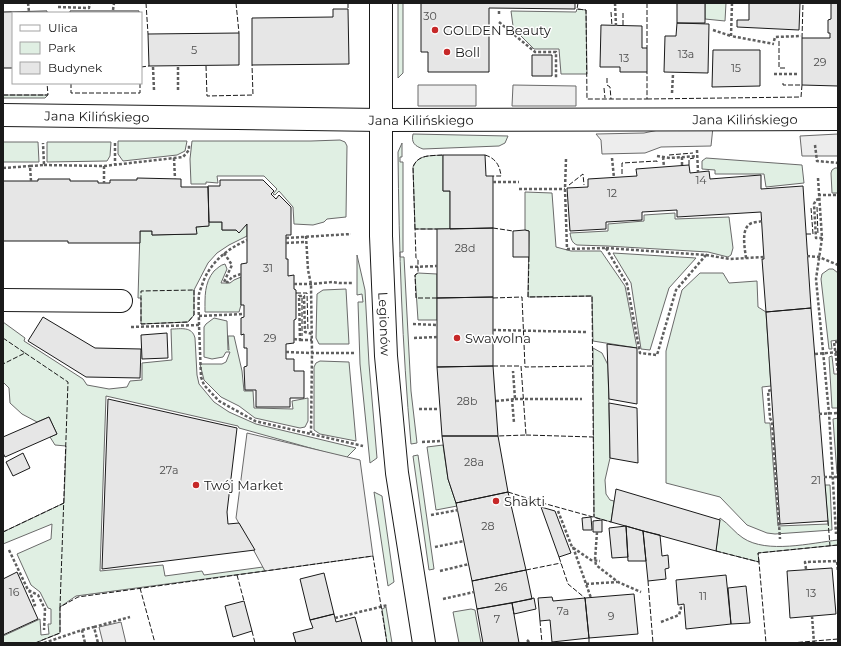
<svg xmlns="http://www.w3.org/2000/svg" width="841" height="646" font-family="Montserrat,sans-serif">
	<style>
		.green { fill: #e0efe3; stroke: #6a6a6a }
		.parking { fill: #ededed; stroke: #6a6a6a }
		.building { fill: #e6e6e6; stroke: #1a1a1a }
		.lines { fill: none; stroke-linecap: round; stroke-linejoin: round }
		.street-casing { stroke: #1a1a1a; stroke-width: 24 }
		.secondary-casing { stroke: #1a1a1a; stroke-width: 24 }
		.path { stroke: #5f5f5f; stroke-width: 2.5; stroke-dasharray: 3 2; stroke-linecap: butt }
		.street { stroke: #fff; stroke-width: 22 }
		.secondary { stroke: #fff; stroke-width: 22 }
		.fence { stroke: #1a1a1a; stroke-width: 1; stroke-dasharray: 5 2; stroke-linecap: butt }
		.poi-dot { fill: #c62828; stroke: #fff; stroke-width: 1.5 }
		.labels { text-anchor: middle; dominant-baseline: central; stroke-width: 3; stroke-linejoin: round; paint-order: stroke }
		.number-label { font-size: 11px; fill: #4d4d4d }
		.poi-label { font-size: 13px; fill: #1a1a1a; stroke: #fff; text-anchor: start }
		.street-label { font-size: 13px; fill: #1a1a1a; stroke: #fff }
	</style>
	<rect width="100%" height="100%" fill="#fff"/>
	<path class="green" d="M398,3H403V73L398,78Z
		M705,3H726L725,21L705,19Z
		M577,9L586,10L587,74H561L559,49H534L517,32L513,26L511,11L576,12Z
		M3,95H48L45,98H3Z
		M413,134L508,136L505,143L499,146L423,149C415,146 411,143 413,134Z
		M340,140L345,142L347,146L346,217L327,219L324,222L313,225L294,224L293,207L279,191L275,195L273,194L277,189L264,176H217L218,183L206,182V184H191L190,159L192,141H311Z
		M118,141H187L185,151L177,155L123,161L118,154Z
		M3,142H38L39,162H3Z
		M47,142H111L110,156L107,161L47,162Z
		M402,143V157H400V162H403V252H400V257H404L411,391L417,443L411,444C402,346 399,250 398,152Z
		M443,155V191H450V229H415L413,167C418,154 431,156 443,155Z
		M706,158L802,165L804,183L766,187L764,174H715V170L702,169V161Z
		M835,168H838V193H832L831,173L832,170Z
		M525,192L552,193L556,247L571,251H601L625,286L637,348L593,341L592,296L528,297L529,231L525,230Z
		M675,213V219L729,217L733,248L731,255L728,257L708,252L607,246L577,245C572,243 571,239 570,233L608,231V224L644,221V215Z
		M209,222H222V230H236L239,232L247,224V236L229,245L217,253L208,263L194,290V315L188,322L141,324V298H138L140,231H152V235L196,234V227L208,226Z
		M613,253L696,258L669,288L650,350L641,349L631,283Z
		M357,255L365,290L369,364L377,458L370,463L360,364L358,302H363L362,294L357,295Z
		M225,264L227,269L221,283H230L234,280L241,277V305L239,312H205C205,297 204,283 214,271C218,268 220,265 225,264Z
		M829,269H833L838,273V340L831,341L832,349H829L821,279L822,274Z
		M418,273L437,274V320H418L415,275Z
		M700,273H723L729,283L757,281L758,307L766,312L771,386L762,387L765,423H770L778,526L828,524L825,485H830L832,530L775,534L767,533L747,525L720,497L666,483V351L682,290Z
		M346,289L349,344H319L316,338L317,294L323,290Z
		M214,318L227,321L228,350H229L228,336H234L242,371L244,391H253L254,408L293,409L292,401L308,398V421L305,427L300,428L255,418L239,406L221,397L204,380L200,364H222L226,362L230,352H226L223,357L212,359L204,357V327L206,324Z
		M3,322L25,338L24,341L83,379L87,385L109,389L127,387L130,381L142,380V363L172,360L171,329C181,329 192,326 195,338L197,375L199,384L214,402L229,412L256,424L356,448L346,458L239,428L238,426L106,396L100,571L163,565L165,576L202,571L204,575L263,567L265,571L76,596L60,607V633L40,641V643H3V636L40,619L41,635L49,634L48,624H51V609L48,608L40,592L31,585L17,554L51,539L52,524L3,544V532L64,503L66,446L55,445L50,437L57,434L49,417L37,422L22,414L10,403L9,388L3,382Z
		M593,348L602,353L608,365L610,458L605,480L606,494L610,500L614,501L611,522L594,517Z
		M832,356L834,374H838V408H832L829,357Z
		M320,361L349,362L356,441L320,434L314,430V367L316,363Z
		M838,418V474H837L833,419Z
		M443,445L448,479L457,506L436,510L427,447Z
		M418,455L434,569L429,570L413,456Z
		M374,492L382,496L394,582L388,586Z
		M720,518C729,524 735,533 743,538C767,554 811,543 838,540V545L758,553L759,562L716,551Z
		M386,607L392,643H387L382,609Z
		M471,609L475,610L481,643H459L453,612Z"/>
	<path class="parking" d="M418,85H476V106H418Z
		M513,85L576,86V106H512Z
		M713,127L711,146L661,147L645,153L602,154L601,140L596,134L644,133L668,128Z
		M838,134V156H802L800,136Z
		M247,433L360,460L373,556L265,571L236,518Z
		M121,622L126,643H103L99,627Z"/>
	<path class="building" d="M421,3H575V9L489,8V72H428V52H421Z
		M677,3H705V23H677Z
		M749,3H800L799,30L737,27V20H749Z
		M831,3H838V86L802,85V38H830V33H828V20L831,19Z
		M333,9H348L349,64L252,65V18L333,17Z
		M47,11V13H13V68H3V12Z
		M70,11H139V13H70Z
		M677,23L709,24L708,73L664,72L665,36H676Z
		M601,25L642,26V48H647V72H620V67H600Z
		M239,33V65L149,66L148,34Z
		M713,50H760V86L712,87Z
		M532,55H552V76H532Z
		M443,155H485L486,176H493V228L450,229V191H443Z
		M689,165L690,173L709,171L710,179L761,175V189L803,186L811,308L766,312L762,259H764L761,212L677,217V210L642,212V220L606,222V229L570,231L567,188L588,187V179L637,176L636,169Z
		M137,178L181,179V187H208L209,226L196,227L197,234L152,235V231H140V243H68V241H3V181H38V179H70V181H98V183H110V180H137Z
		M220,180H263L274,191L271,194L276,199L279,195L291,207V235H286V259H288V276L294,275V289L296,290V319L294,320V343L286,344V359H294V371H304V398H290V407H256V390H245L244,367L247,366V348H244V334L241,335V318L244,317V305H241V264L247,263V224L239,233L236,230H222V222H209L208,186H220Z
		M493,228V297L437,298V229Z
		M525,230L529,231V257H513V231Z
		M493,297V366L437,367V298Z
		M811,308L828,521L780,524L766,312Z
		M43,317L95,348L141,349L140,378L86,377L28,341Z
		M167,333L168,358L142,359L141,335Z
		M607,344L637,348V404L609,399Z
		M493,366L498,436H442L437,367Z
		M108,399L237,428L227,512L228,524L239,523L255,550L102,569Z
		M609,403L637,408L638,463L610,458Z
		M49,417L57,434L5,457L3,453V437Z
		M442,436H498L508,492L456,503L448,479Z
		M23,453L30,468L13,476L6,462Z
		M616,489L720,520L716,551L611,522Z
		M508,492L526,570L472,581L456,503Z
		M541,507L555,511L571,553L559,557Z
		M591,517L592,530H583L582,518Z
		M602,520V532H593V521Z
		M626,526L643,531L646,561H628Z
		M626,526L628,557L612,558L609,528Z
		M643,531L660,535L662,556L668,555L669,568L665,569L666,579L648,581Z
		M832,568L836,614L790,618L787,571Z
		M526,570L532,599L477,609L472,581Z
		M17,572L38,619L3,635V579Z
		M324,573L334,614L310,620L300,579Z
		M726,575L731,624L686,629L684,604L678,605L676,580Z
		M746,586L750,623L731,624L728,588Z
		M634,594L638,634L589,638L585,598Z
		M552,597L553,601L585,598L589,638L552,642L550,620L540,621L538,598Z
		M534,598L536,609L514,614L512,603Z
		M244,601L252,631L233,637L225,606Z
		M512,603L519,643H483L477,609Z
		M334,614L336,622L355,617L362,643H296L293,633L313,628L310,620Z"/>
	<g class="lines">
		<defs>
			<g id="street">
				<path id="s1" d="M3,115L381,120L838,119"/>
				<path d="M3,300L121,301"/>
			</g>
			<g id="secondary">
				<path id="s2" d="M381,3V236L386,356L397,473L424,643"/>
			</g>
		</defs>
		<use href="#street" class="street-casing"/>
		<use href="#secondary" class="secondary-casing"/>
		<path class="path" d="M28,3L29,12
			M615,3L616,26
			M732,3L731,36L774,44
			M58,7L89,8L90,3
			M113,10L114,3
			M499,14V9
			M499,22L535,52H556V79
			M713,30L731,36
			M774,41L775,37L801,36
			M153,67L154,90
			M774,74H799
			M178,90V66
			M672,93L673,74
			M115,143V164
			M815,145L817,161L838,163
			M697,150L698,172
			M657,156L670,158L697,156
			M663,157L664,167
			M682,157V166
			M174,158L175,179
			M612,158L614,178
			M566,159L565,189L567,249L606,248
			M44,165L104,166V183
			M104,166L183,157L189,150V145
			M3,168L30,166
			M818,178L822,238L816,279L829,413L836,534
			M31,181L30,166L44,165L43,143
			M493,182H519
			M519,189H565
			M818,195H838
			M819,199L816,200L814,204L816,238H822
			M306,236L308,270L311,284L312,353L311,433
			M286,238L351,234
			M286,243L306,242
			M606,248L706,255L676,290L657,355L640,353L627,284Z
			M224,253L232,265L224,282H228L232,277L241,274
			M706,255L730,259L764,257
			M807,256L819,257L838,265
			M746,258C745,249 740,227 752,223C755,222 759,222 762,221
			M410,267L437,266
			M294,284H311L333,282L339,283H352
			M199,316L244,314
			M413,324L437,325
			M199,325C199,315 198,304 199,294C200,290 202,286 203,282C211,262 227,249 247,240
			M131,327L199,325L201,377L204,385L219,401L255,421L363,446
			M493,330L586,332
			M414,338L437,337
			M294,339L300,340L299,296H304L305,332L312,334
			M300,340H312
			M838,342H834L838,372
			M286,352L312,353H354
			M815,354L838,352
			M771,390L768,391L770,418L772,422L780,539
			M512,399L514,423
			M515,399H582
			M496,401L515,399L513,371
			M419,409H439
			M819,414L838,413
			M422,442L441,441
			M824,477H838
			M558,511L572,547L591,560L600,561
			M431,515L458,510
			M597,532L595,560L596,565L618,582L641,592
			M435,547L464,541
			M573,547L591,598
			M9,550L28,590L38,595L45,609L44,630
			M806,569L805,562L837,561L838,572
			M440,571L469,564
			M586,584L617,582
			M29,590L35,605L32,606
			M443,599L474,592
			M812,616L814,643
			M335,618L388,605
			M661,622L679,615L681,608L680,604
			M94,627L130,617
			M82,630L94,627L98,643
			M527,640L530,643
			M44,643L82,630L85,643"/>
		<use href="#street" class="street"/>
		<use href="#secondary" class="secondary"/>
		<path class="fence" d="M146,3L148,34
			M236,3L239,33
			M348,3V9
			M578,3L577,9L586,10L587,99H647V72
			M647,3V48
			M611,12L612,26
			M623,13V26
			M802,38L803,3
			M779,41V68H787
			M206,66L207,96L253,95L252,65
			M141,67L149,66
			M607,78V85L610,87L611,99
			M71,83V93H140V83
			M604,88L605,98
			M3,95H48L47,83
			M647,99L801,97L802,85H783V81
			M485,155C495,158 500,165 501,176H493
			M669,155L693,153
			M689,165V159L694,158
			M622,174V163L657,161V164
			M569,185L583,174L584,185
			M817,207L818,235
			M493,228L513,231
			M415,229L413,167C418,154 431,156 443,155
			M806,234H813L811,208
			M529,257L528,297L592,296L594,517
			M194,290V315L188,322L141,324V291Z
			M296,293H307L308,331
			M302,298V336
			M437,298H416L415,275L418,273V260L416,258L415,229H437
			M493,298L522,297L525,367L593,366
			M3,338L25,353L3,364
			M25,353L68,382L60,607L78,597L373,556L387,643
			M493,366H521L526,435L498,436
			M526,435L593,437
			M508,492L539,502L611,522
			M828,521L830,546
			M3,532L64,503
			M716,551L759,562L766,643
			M559,557L568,584L585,598
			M759,562L758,553L838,545
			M526,570L561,563
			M237,575L244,601
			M648,581L653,643
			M140,588L155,643
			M540,621L542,643
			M252,631L255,643
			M589,638V643
			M35,643L60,633V607
			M791,643L838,639"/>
	</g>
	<g class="poi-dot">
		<circle cx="435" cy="30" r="4"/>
		<circle cx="447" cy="52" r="4"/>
		<circle cx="457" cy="338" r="4"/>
		<circle cx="196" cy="485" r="4"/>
		<circle cx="496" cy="501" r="4"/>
	</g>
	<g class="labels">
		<g class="number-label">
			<text x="430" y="16">30</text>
			<text x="194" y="50">5</text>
			<text x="686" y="54">13a</text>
			<text x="624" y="58">13</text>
			<text x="820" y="62">29</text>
			<text x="736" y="68">15</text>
			<text x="701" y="180">14</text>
			<text x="612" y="193">12</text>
			<text x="465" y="248">28d</text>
			<text x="268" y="268">31</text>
			<text x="270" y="338">29</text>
			<text x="467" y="401">28b</text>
			<text x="474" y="462">28a</text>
			<text x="169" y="470">27a</text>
			<text x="816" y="480">21</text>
			<text x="488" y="526">28</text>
			<text x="501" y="587">26</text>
			<text x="14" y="592">16</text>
			<text x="811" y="593">13</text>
			<text x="703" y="596">11</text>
			<text x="563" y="611">7a</text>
			<text x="611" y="616">9</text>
			<text x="497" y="619">7</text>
		</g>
		<g class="poi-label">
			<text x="443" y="30">GOLDEN Beauty</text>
			<text x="455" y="52">Boll</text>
			<text x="465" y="338">Swawolna</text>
			<text x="204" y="485">Twój Market</text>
			<text x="504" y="501">Shakti</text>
		</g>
		<g class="street-label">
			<text stroke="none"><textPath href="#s1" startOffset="94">Jana Kilińskiego</textPath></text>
			<text stroke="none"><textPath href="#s1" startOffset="742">Jana Kilińskiego</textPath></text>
			<text stroke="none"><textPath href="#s1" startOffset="418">Jana Kilińskiego</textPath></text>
			<text stroke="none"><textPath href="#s2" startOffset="321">Legionów</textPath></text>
		</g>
	</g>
	<rect width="841" height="646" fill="none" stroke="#1a1a1a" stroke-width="8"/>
	<rect x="12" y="12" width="130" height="72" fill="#ffffff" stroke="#a3a3a3"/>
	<rect x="20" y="25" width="20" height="6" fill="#ffffff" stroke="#a3a3a3"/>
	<text x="48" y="32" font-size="12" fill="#1a1a1a">Ulica</text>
	<rect x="20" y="42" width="20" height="12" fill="#e0efe3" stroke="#a3a3a3"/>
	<text x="48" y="52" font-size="12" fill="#1a1a1a">Park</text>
	<rect x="20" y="62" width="20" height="12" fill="#e6e6e6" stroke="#a3a3a3"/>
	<text x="48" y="72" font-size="12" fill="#1a1a1a">Budynek</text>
</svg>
